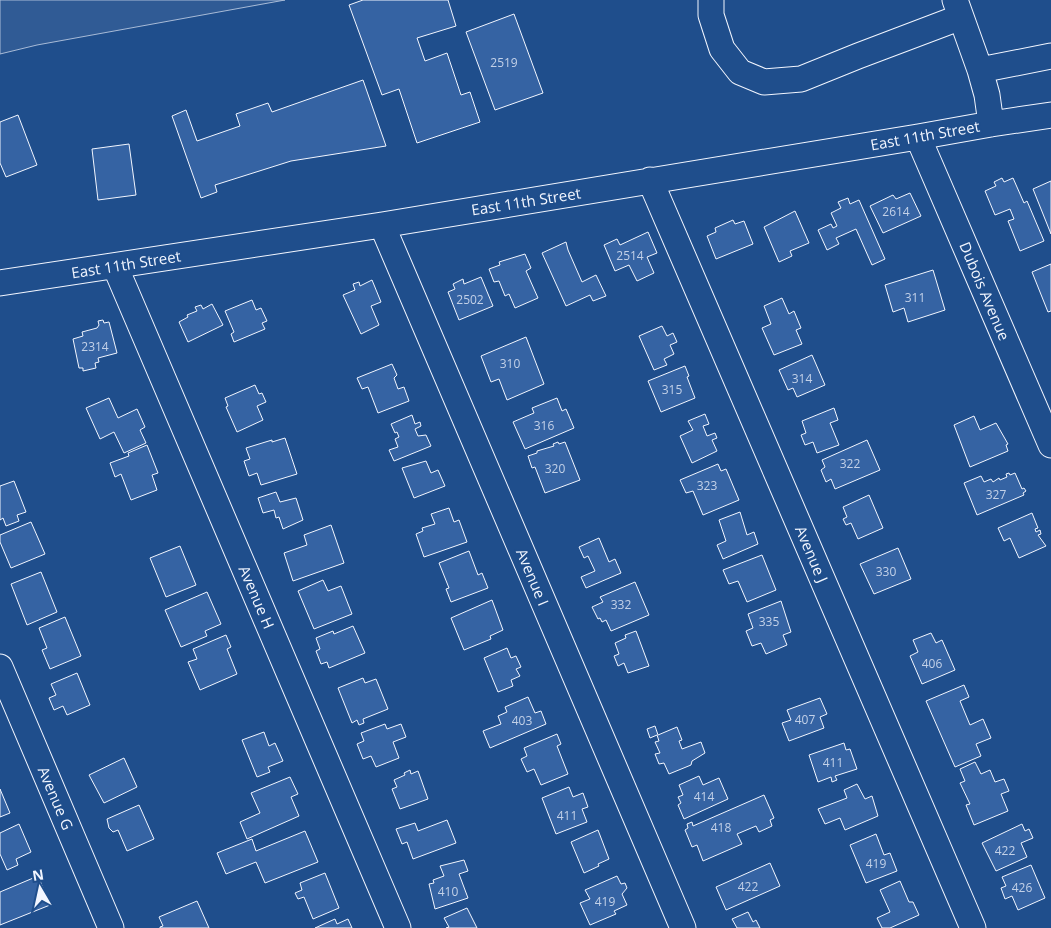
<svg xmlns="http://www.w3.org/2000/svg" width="1051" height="928" font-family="'Open Sans',sans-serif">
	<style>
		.built { fill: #305b95; stroke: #a8bbd7 }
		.building { fill: #3563a3; stroke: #f2f6ff }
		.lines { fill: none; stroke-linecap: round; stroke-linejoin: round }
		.minor-casing { stroke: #f2f6ff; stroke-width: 27 }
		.minor { stroke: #1f4e8c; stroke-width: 25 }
		.labels { text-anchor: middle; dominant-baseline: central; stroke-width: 4; stroke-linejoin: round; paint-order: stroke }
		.number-label { font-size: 12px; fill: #c3d1e8 }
		.street-label { font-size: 15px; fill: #f2f6ff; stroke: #1f4e8c }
	</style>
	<rect width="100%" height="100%" fill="#1f4e8c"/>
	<path class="built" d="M0,0H285L37,45L0,54Z"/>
	<path class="building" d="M363,0H448L456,26L417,38L425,61L447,53L461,95L470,92L480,122L417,143L399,89L382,95L349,5Z
		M514,14L543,93L495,110L466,32Z
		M363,80L386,146L291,161L215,185L217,192L201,198L172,116L186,110L197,141L240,126L236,114L268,103L272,112Z
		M18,115L37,165L6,177L0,163V122Z
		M129,144L136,195L98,200L92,149Z
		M1002,178L1004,182L1013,178L1024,203L1027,201L1044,241L1020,251L1008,221L1014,219L1010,209L995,215L985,191L996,186L994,182Z
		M1051,181V234L1033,189Z
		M910,193L921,216L883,233L870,206L893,195L896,199Z
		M848,198L850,204L859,200L885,259L872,265L856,229L836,238L839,244L827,250L818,230L831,224L833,228L837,226L831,213L841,208L838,202Z
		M795,211L809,243L790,251L792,256L779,262L764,227Z
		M733,220L735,224L744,221L753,244L716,259L707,236L716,232L715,228Z
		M648,232L657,253L647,257L654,273L637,281L629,265L615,271L604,245L617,239L620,245Z
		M566,242L568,250L582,282L596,275L606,296L593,301L590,295L566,306L542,253Z
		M525,254L531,268L526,271L538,298L515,308L509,294L505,296L499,281L494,282L489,269L500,265L499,262Z
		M1051,264V311L1048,312L1032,272Z
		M933,270L945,310L908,322L904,308L893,312L885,285Z
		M481,277L493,306L459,320L448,292L455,289L453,284L463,279L464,284Z
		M372,280L381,302L371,306L379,325L361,334L343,295L355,290L353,284L359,282L360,286Z
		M782,298L789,314L794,311L801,328L796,330L802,344L774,355L762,328L771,324L764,306Z
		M252,300L256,310L261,308L267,321L262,323L265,329L234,342L231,334L234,332L225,311Z
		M212,304L223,325L188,342L179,322L188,317L187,315L197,311L195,307L201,305L203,309Z
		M103,320L104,323L109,322L117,353L98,358L99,362L95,363L96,368L83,371V368H79L73,339L83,336L82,332L97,328L99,325L98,321Z
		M662,326L667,336L673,333L677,342L670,345L674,354L664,359L667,365L654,370L639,336Z
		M526,337L544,384L507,400L499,379L491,382L481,356Z
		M812,355L825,385L797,397L793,388L788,390L779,370Z
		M392,364L397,375L394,378L398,389L404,387L409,401L378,413L368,387L362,389L357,378Z
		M685,366L689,376L687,377L695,398L661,412L648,381Z
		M255,385L259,394L262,393L266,402L257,406L263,420L237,432L226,407L228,406L225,398Z
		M109,398L118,418L137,409L145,427L140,430L146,443L124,453L114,432L100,439L86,408Z
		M557,398L562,411L566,409L574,428L525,449L513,422L534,413L532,408Z
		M834,408L838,420L830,423L839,445L817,453L813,442L805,445L801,435L806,433L802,421Z
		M705,414L709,424L703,426L707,436L715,433L717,438L712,440L717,451L692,463L680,436L693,430L688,421Z
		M412,415L415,424L420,422L421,426L415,429L418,436L426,435L431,446L394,461L389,450L398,447L395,439L399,437L397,432L395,433L391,424Z
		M974,416L980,430L996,423L1008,444L1006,445L1008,451L970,467L954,425Z
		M285,438L297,474L261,485L257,473L249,476L244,461L250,459L246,448L272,440V442Z
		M867,440L880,470L835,489L831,479L826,482L821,470L825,467L822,460Z
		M558,442L559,444L565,442L580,480L545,493L535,467L532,468L528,456L537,453V451L554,446L553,444Z
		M147,445L158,473L152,475L157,490L131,500L121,474L115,477L110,463L129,456L128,453Z
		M426,461L431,473L438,470L445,486L414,498L402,468Z
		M718,464L721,471L726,469L739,500L703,515L693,491L686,493L680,480Z
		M1009,473L1010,475L1015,473L1022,489L1024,488L1026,491L1023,493L1024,495L977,515L964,483L981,476L984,482L991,479L993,482L999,478L1000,480L1007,477L1006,474Z
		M14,481L26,512L17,515L19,521L6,526L3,518L0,520V486Z
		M276,492L280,502L296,498L303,520L283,529L279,517L276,518L274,510L263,513L258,498Z
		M869,495L883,528L858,539L851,523L846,525L843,519L847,517L843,507Z
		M449,508L454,522L459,520L467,542L424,557L416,534L423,531L422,528L435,524L431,514Z
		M740,512L747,535L754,532L758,544L723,559L717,545L726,541L719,520Z
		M1032,513L1038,528L1035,529L1036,532L1040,530L1041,534L1038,535L1046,546L1019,558L1010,538L1004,541L998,528Z
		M31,522L45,554L11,568L0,542V535Z
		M331,525L344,563L293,581L284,553L307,545L304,535Z
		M599,538L609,562L615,559L621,573L586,588L581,577L595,571L588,556L584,558L579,547Z
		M180,546L196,585L166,597L150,558Z
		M898,548L911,579L874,594L860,564Z
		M469,551L478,575L482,573L488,588L451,602L446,589L449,588L439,563Z
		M762,555L776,590L747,602L738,581L729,584L723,570Z
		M41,572L57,612L27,625L11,584Z
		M323,580L328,591L341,586L352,614L314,629L298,591Z
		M635,582L649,615L611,631L606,620L602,622L600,618L598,619L592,607L603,602L600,597Z
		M207,592L221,624L205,631L207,636L181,647L165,610Z
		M492,600L503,630L490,636L491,639L464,650L451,618Z
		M781,601L791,632L783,635L787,645L766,654L761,643L752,646L746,631L753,628L748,614Z
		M65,617L81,656L50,669L42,650L47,648L39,628Z
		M353,626L365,653L329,668L327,662L321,664L316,651L320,649L316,638L333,631L334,634Z
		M636,631L649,666L628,673L624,663L618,666L614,656L619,654L615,643L626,638L625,635Z
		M931,633L936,643L942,640L955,670L922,684L910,656L918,652L913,640Z
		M226,635L231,647L227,649L237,674L200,690L188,662L197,659L193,649Z
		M507,648L511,658L516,656L521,667L516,669L520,676L511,680L513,686L498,692L484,658Z
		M77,673L90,705L67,715L63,706L54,710L49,698L56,695L51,684Z
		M363,678L365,683L376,679L388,709L363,719L364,723L359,725L357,720L352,723L338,688Z
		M964,685L969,697L960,701L970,725L983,719L991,738L976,744L981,756L955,767L926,701Z
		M528,697L535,713L541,711L546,724L490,748L483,731L501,724L498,716L507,712L505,707Z
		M820,698L827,714L820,717L824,728L789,741L782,723L791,720L787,710Z
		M385,724L387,729L401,724L406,737L393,742L399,758L376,767L371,756L363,759L357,744L364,741L361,733Z
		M655,726L658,735L677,727L682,740L679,741L682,749L701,742L705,753L692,761L691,765L669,774L664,763L659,764L655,754L660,753L655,742L659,741L657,735L650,738L647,729Z
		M264,732L269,746L275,743L283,761L268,767L270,772L257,777L242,740Z
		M557,734L561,744L557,746L568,774L541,785L534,769L527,772L521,759L527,756L524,748Z
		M844,743L846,750L850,749L857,769L835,776L837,780L832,782L831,777L818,782L809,755Z
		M124,758L137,787L104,803L89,775Z
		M975,762L981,774L990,770L995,782L1004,779L1009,791L1001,794L1008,811L974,825L966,805L970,804L960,783L965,781L960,769Z
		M410,770L411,774L418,771L428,799L400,809L392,789L397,787L394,780L405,775L404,773Z
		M699,776L703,785L719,778L728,799L684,819L678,805L681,803L678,797L683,795L679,785Z
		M290,777L298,794L291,797L299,816L247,839L240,822L260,813L251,793Z
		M857,784L865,799L872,796L878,816L845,830L840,818L825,824L818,809L847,798L844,790Z
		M569,787L573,797L583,793L588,807L582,809L587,822L556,834L542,798Z
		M0,789L10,813L0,817Z
		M764,795L774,818L770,820L772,826L759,832L756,826L737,834L742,844L703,861L697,845L692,847L685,830L688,828L687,824L692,822L693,826Z
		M139,805L154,839L127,851L118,830L113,832L109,828L107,819Z
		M447,820L456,843L413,859L407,842L402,844L396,829L415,823L418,831Z
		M19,824L31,852L16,859L18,865L7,870L0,854V833Z
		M1022,824L1025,831L1029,829L1033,838L1021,843L1027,857L996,871L982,843Z
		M598,830L609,859L598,864L599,866L584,873L571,842Z
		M305,831L318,862L265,883L256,862L226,874L217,853L252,839L256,851Z
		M876,834L884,855L890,853L897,871L866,883L850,845Z
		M464,860L468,871L459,874L468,898L435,909L429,884L434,883L433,880L444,876L440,866Z
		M770,863L780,886L726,910L716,887Z
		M1031,865L1045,898L1018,910L1012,896L1005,899L1001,888L1006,886L1002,877Z
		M325,873L339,908L313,919L304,897L298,899L295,893L302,890L300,883Z
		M38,876L50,905L0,925V892Z
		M617,876L621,884L625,883L627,888L622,894L627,905L614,911L616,914L590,925L580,903L590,899L585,890Z
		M900,881L909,902H913L919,915L890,928H882L877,918L890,912L880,890Z
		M197,901L209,928H160V927L163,926L159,917Z
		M467,908L477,928H446L449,927L444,918Z
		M748,912L753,922L756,920L760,928H737L732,919Z
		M335,919L337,924L348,919L352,928H315Z"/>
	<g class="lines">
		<defs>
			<path id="minor" d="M711,0V15L722,49L740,72L764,82L801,79L858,56L961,17
				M955,0L980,70
				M991,124L987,95L980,70L1051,56
				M918,137L1051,445
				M650,180L973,928
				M382,225L683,928
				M115,266L398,928
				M0,283L382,225L918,137L991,124L1051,115
				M0,667L111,928"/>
		</defs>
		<use href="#minor" class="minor-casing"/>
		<use href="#minor" class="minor"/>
	</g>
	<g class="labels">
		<g class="number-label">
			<text x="504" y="62">2519</text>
			<text x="896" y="211">2614</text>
			<text x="630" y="255">2514</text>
			<text x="915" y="297">311</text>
			<text x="470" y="299">2502</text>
			<text x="95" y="346">2314</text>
			<text x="510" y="363">310</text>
			<text x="802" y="378">314</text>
			<text x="672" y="389">315</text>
			<text x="544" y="425">316</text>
			<text x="850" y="463">322</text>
			<text x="555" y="468">320</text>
			<text x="707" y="485">323</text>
			<text x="996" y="494">327</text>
			<text x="886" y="571">330</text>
			<text x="621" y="604">332</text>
			<text x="769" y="621">335</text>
			<text x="932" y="663">406</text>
			<text x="805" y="719">407</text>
			<text x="522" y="720">403</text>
			<text x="833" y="762">411</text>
			<text x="704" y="796">414</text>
			<text x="567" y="815">411</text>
			<text x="721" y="827">418</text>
			<text x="1005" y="850">422</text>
			<text x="876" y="863">419</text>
			<text x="748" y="886">422</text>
			<text x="1022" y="887">426</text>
			<text x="448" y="891">410</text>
			<text x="605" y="901">419</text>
		</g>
		<g class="street-label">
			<text transform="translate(925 135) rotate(-10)">East 11th Street</text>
			<text transform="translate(526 201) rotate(-9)">East 11th Street</text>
			<text transform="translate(126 264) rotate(-9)">East 11th Street</text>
			<text transform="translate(985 291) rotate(67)">Dubois Avenue</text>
			<text transform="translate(812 554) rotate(67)">Avenue J</text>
			<text transform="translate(533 577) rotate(67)">Avenue I</text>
			<text transform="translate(257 597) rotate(67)">Avenue H</text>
			<text transform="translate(56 798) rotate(67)">Avenue G</text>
		</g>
	</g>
	<g transform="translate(40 888) rotate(351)" stroke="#1f4e8c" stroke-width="4" paint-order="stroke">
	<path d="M0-4L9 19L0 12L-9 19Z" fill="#f2f6ff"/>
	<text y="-8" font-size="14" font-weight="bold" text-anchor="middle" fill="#f2f6ff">N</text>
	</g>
</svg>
